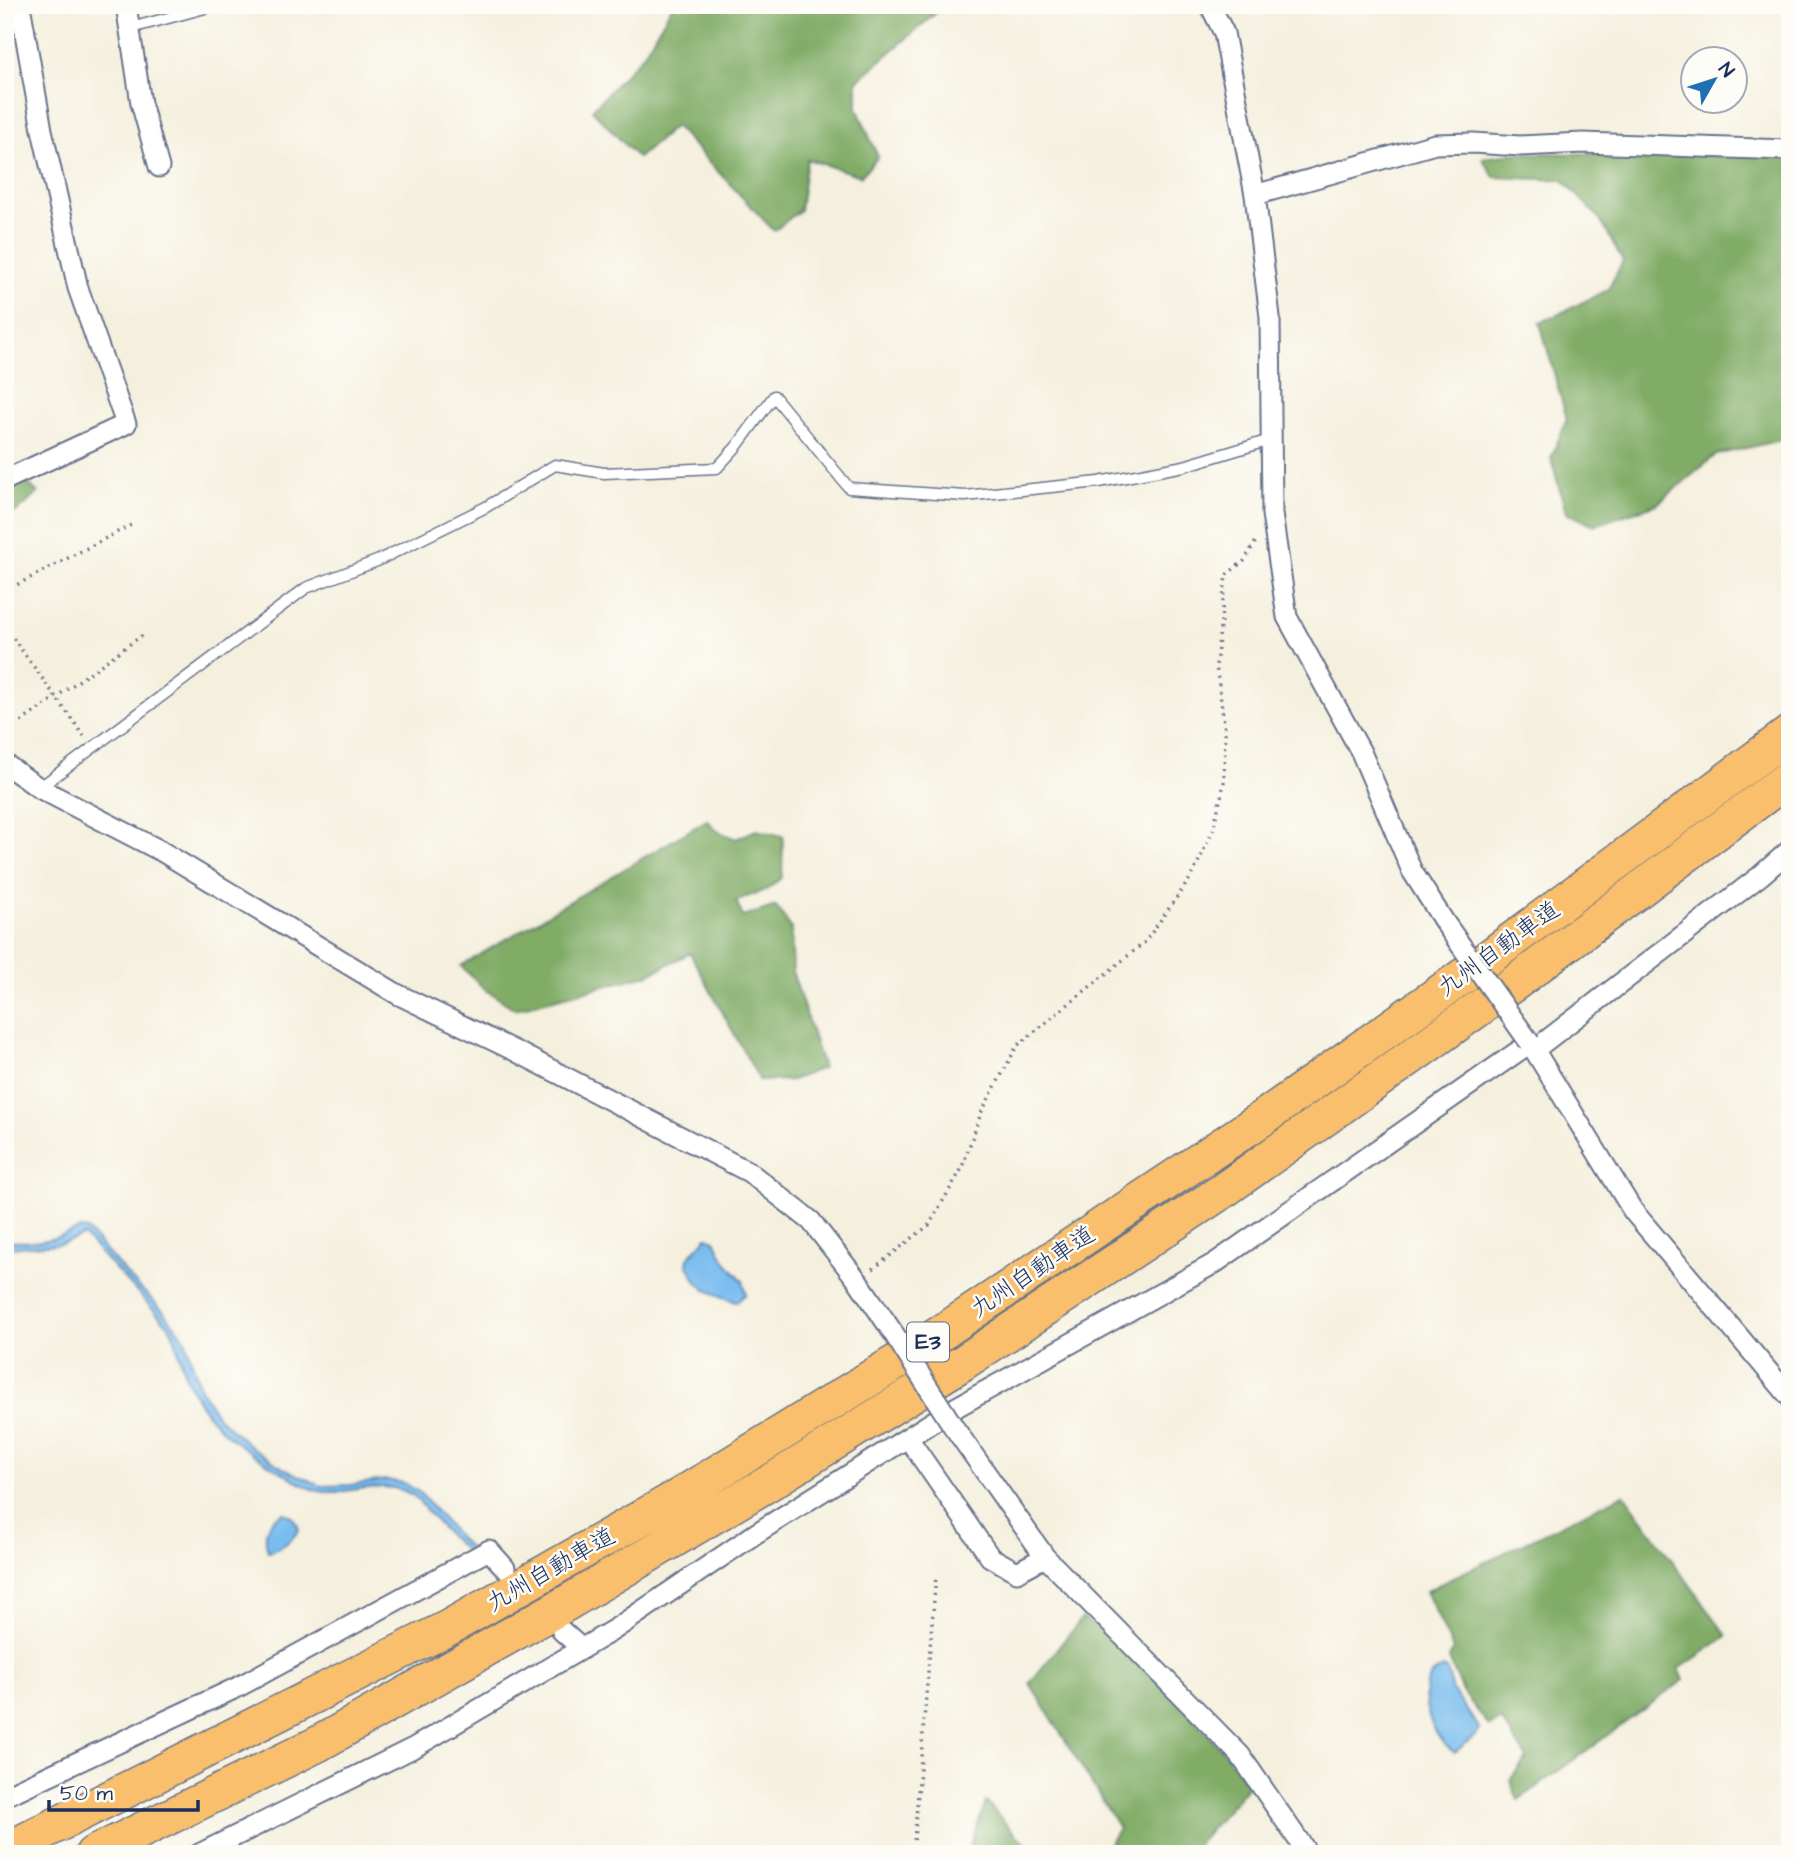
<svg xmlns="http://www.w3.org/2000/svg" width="1795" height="1859" font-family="'Architects Daughter','Klee One',sans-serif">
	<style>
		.forest { fill: #80ac66; stroke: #4e6e62; stroke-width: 2 }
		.water { fill: #79bdef; stroke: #4a76a6; stroke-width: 2 }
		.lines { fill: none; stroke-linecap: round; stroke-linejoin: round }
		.service-casing { stroke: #67738b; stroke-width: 13 }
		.minor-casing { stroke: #67738b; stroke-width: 23 }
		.motorway-casing { stroke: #67738b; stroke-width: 38 }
		.path { stroke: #67738b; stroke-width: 3.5; stroke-dasharray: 2 5; stroke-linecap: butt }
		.service { stroke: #fff; stroke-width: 10 }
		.minor { stroke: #fff; stroke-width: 19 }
		.motorway { stroke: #f9bf6c; stroke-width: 35 }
		.minor-bridge-casing { stroke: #67738b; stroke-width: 23; stroke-linecap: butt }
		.minor-bridge { stroke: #fff; stroke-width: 19 }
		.labels { text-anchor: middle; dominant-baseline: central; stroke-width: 5; stroke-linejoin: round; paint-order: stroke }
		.shield { fill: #fdfcf7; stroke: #5f6c8c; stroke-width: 2 }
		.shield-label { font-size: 23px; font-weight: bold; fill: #1b2f5e }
		.street-label { font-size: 24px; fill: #1b2f5e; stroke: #fdfcf7 }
	</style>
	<rect width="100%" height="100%" fill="#fdfcf7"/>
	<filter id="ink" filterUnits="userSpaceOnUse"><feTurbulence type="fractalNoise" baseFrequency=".0143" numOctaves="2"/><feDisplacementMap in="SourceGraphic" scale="14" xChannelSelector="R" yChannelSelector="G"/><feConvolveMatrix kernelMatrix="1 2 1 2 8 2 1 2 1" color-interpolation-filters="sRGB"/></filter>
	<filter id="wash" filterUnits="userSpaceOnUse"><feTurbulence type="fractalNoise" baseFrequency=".00686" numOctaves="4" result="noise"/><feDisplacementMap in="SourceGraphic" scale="28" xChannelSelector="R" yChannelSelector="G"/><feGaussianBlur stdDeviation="1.57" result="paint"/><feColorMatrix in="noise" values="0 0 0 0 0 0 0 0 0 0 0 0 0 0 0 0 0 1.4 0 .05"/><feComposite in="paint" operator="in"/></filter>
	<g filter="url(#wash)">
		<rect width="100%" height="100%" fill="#f5f0de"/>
		<path class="forest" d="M673,5H945L857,81V108L878,157L861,176L807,159L800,210L774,231L675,126L638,158L592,110L643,55Z
			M1518,153L1786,156L1790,154V438L1716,455L1657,504L1595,525L1566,513L1551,458L1567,419L1540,323L1608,290L1623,261L1600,219L1563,180L1494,177L1482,158Z
			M28,483L38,493L19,510L5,518V487Z
			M707,820L717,831L736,839L756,830L783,836L782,877L768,889L736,901L743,917L776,906L791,928L793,974L823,1068L792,1080L760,1081L690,953L647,975L515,1009L484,989L461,966Z
			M1624,1494L1727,1636L1679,1669L1684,1680L1518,1800L1510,1780L1527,1758L1501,1720L1489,1726L1463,1692L1449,1659L1453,1649L1426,1591Z
			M1082,1618L1126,1646L1225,1753L1249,1785L1189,1854H1103L1119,1828L1030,1683Z
			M986,1802L1017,1836L1039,1854H967Z"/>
		<path class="water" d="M79,1229L87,1230L128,1276L162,1310L185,1339L200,1388L219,1418L254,1449L285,1469L321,1486L351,1485L386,1480L404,1483L420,1493L459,1538L485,1562L496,1577L491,1578L465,1550L449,1536L414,1496C386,1478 357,1493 326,1492C309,1491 293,1478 278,1470C236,1444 206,1425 186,1377C179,1360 179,1342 169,1326L84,1236L60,1244L5,1248V1241C36,1243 50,1242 79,1229Z
			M707,1237L715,1240L725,1261L743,1281L746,1294L736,1302L706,1290L698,1283L687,1264L688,1258Z
			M284,1513C293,1515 297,1521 299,1530C291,1541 281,1549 268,1552C263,1535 265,1520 284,1513Z
			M1443,1668L1447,1670L1453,1691L1480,1729L1478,1733L1455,1752C1432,1743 1408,1679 1443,1668Z"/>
	</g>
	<g filter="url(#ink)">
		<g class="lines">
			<defs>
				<path id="service" d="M131,28L216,5
					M39,788L306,588L377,561L486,507L555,465L604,473L717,468L737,446L774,396L849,488L965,496L1099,482L1184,466L1270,440"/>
				<path id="minor" d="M126,5L141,103L159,167
					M1210,5L1224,33L1255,195L1270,317L1272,514L1287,617L1361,752L1412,871L1445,923
					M1255,195L1435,144L1473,143L1520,146L1583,143L1787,150L1790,148
					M5,480L126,424L78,288L42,130L20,5
					M5,764L39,788L161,851L397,994L517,1052L749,1172L811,1221L858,1281L894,1334
					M1534,1050L1760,876L1790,850
					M953,1426L1045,1557L1240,1755L1308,1854
					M908,1438L990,1557L1017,1572L1045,1557
					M562,1631L582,1649
					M5,1796L238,1687L489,1550L505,1568
					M199,1854L415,1747L615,1629L755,1534L953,1409L1215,1263L1530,1043L1633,1211L1790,1397"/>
				<path id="motorway" d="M5,1851L448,1628L678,1497L908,1355L1260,1120L1476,967L1790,733
					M93,1854L318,1744L567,1603L769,1483L964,1362L1224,1190L1516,982L1790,777"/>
			</defs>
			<use href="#service" class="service-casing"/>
			<use href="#minor" class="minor-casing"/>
			<use href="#motorway" class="motorway-casing"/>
			<path class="path" d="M5,591L131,525
				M5,627L84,736
				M21,722L144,634
				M873,1269L929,1225L961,1170L981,1113L1017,1046L1145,942L1192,876L1213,830L1224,784L1225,730L1216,665L1226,575L1244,561L1256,541
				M913,1854L936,1575"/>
			<use href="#service" class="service"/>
			<use href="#minor" class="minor"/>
			<use href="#motorway" class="motorway"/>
			<defs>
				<path id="minor-bridge" d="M1445,923L1530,1043
					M894,1334L953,1426"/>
			</defs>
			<use href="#minor-bridge" class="minor-bridge-casing"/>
			<use href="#minor-bridge" class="minor-bridge"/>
		</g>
	</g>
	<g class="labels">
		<rect class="shield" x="907" y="1322.5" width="42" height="39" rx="5"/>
		<g class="shield-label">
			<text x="928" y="1342">E3</text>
		</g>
		<g class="street-label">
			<text transform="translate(1499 949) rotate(-36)">九州自動車道</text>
			<text transform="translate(1033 1272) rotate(-34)">九州自動車道</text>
			<text transform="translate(551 1570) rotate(-30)">九州自動車道</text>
		</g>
	</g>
	<rect width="1795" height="1859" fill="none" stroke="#fdfcf7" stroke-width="28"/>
	<g transform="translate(1714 80) rotate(51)"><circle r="33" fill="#fdfcf7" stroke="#a3aaba" stroke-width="2"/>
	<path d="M0-5L12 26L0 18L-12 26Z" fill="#1f6fb2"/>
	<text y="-10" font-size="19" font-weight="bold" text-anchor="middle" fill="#1b2f5e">N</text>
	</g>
	<path d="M49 1800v10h149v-10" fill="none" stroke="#1b2f5e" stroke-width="3.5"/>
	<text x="60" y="1800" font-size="21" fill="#1b2f5e" stroke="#fdfcf7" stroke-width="5" paint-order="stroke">50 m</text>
</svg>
